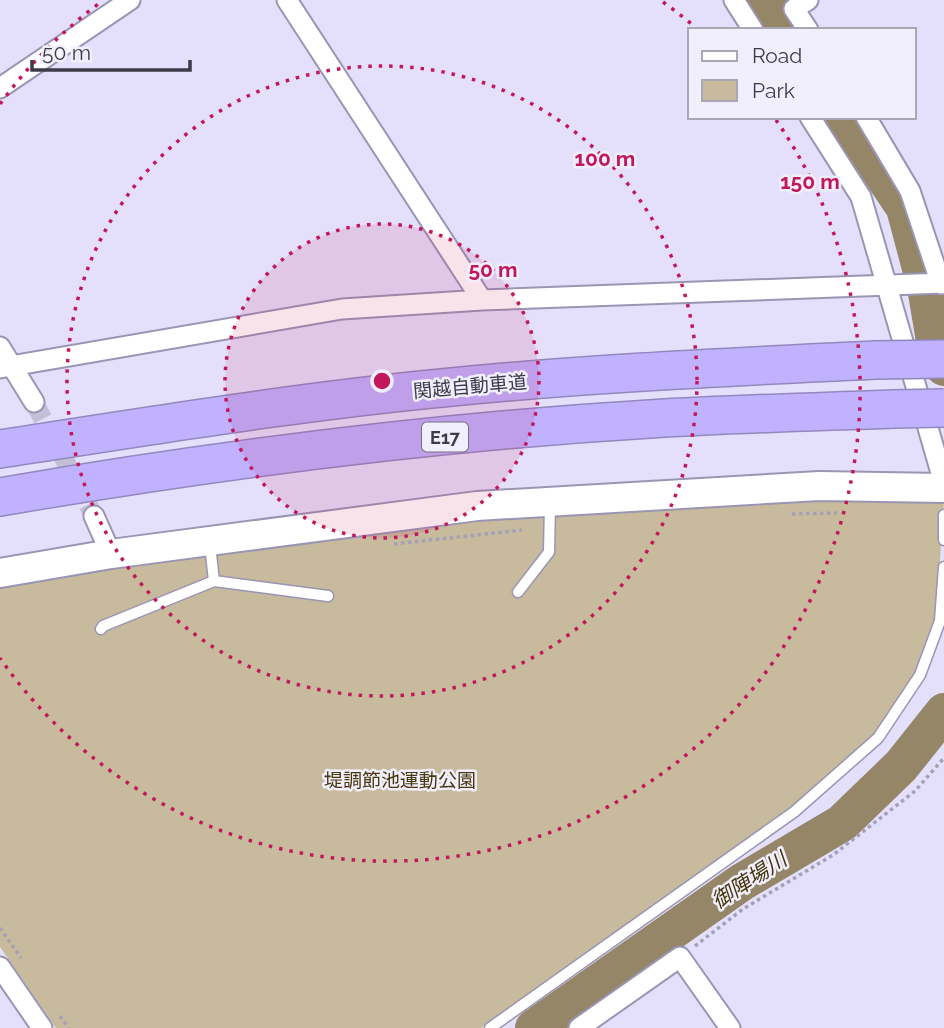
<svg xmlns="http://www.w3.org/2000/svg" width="944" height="1028" font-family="Raleway,'Noto Sans JP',sans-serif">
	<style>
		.green { fill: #c7ba9d }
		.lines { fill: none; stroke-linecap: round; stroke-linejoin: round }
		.river { stroke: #958667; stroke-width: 38 }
		.street-tunnel { stroke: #c3bfd7; stroke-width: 19; stroke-dasharray: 19 10; stroke-linecap: butt }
		.lane-casing { stroke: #9a95b4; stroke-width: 13 }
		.street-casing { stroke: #9a95b4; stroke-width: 23 }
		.secondary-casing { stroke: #9a95b4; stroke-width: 32 }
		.highway-casing { stroke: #9288be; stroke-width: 40 }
		.path { stroke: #a4a1b7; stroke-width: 3.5; stroke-dasharray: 3.5 3.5; stroke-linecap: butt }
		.lane { stroke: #fff; stroke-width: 10 }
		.street { stroke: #fff; stroke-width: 19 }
		.secondary { stroke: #fff; stroke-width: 28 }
		.highway { stroke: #c0b2fe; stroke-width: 37 }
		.highway-bridge-casing { stroke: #9288be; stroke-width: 40; stroke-linecap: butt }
		.highway-bridge { stroke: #c0b2fe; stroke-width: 37 }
		.ring { fill: none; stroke: #c2185b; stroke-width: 3.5; stroke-dasharray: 3.5 7 }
		.labels { text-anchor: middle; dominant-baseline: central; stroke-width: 5; stroke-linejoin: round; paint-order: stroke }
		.shield { fill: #f1effc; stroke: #73717e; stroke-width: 2 }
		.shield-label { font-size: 18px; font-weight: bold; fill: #3d3b48 }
		.street-label { font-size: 19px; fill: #3d3b48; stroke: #f1effc }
		.park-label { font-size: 19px; fill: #49380d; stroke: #f1effc }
		.water-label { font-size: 21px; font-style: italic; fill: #443307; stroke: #f1effc }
		.centre { fill: #c2185b; stroke: #f1effc; stroke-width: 3.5 }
		.ring-label { font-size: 21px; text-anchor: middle; font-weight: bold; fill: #c2185b; stroke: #f1effc; stroke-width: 5; stroke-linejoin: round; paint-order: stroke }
	</style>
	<rect width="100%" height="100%" fill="#e4e0fb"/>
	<path class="green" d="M815,499L944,500L936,620L916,675L874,737L790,810L481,1028H56L0,947V585L228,552L506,518Z"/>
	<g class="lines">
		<path class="river" d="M766,0L786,30
			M844,117L905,208L926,287L935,341L944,367
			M534,1028L742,882L842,823L901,766L944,712"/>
		<path class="street-tunnel" d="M34,402L94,516"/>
		<defs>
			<path id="lane" d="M944,515V540
				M210,545L214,581
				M518,592L549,552L550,505
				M101,629L103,626L214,581L328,596
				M490,1028L794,812L878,738L920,675L940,621L944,567"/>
			<path id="street" d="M287,0L482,300
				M734,0L753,30
				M808,0L794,9L808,30
				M0,88L130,0
				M810,117L861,197L944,483
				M866,117L910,191L941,284
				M0,347L34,402
				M0,368L342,309L482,300L944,283
				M94,516L111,554
				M0,967L42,1028
				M579,1028L680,957L730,1028"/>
			<path id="secondary" d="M0,573L111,554L477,506L819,486L944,488"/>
			<path id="highway" d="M0,449C150,426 301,401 452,387C593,373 734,367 875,360
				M0,497C215,460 433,432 650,419C731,414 812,412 893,409"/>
		</defs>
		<use href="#lane" class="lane-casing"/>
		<use href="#street" class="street-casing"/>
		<use href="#secondary" class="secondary-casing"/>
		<use href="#highway" class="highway-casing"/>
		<path class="path" d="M792,514L837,513
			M394,544L522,530
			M0,928L21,958
			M695,946L743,909L833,855L915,791L944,758
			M60,1016L69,1028"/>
		<use href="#lane" class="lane"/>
		<use href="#street" class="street"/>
		<use href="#secondary" class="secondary"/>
		<use href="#highway" class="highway"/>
		<defs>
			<path id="highway-bridge" d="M875,360L944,359
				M893,409L944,408"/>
		</defs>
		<use href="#highway-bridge" class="highway-bridge-casing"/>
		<use href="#highway-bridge" class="highway-bridge"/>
	</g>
	<circle cx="382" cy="381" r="157" fill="#c2185b" fill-opacity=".12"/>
	<g class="ring">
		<circle cx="382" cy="381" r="157"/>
		<circle cx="382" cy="381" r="315"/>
		<path d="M0 104A472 472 0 0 1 101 2M663 2A472 472 0 0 1 695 27M776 120A472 472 0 0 1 0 658"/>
	</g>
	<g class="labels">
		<rect class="shield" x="422" y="422.5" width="46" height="29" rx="5"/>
		<g class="shield-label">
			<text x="445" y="437">E17</text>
		</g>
		<g class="street-label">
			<text transform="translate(470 386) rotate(-5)">関越自動車道</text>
		</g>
		<g class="park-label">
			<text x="400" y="780">堤調節池運動公園</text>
		</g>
		<g class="water-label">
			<text transform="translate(749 880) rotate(-33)">御陣場川</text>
		</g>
	</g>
	<circle cx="382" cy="381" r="10" class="centre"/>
	<g class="ring-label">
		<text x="605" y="166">100 m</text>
		<text x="810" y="189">150 m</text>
		<text x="493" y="277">50 m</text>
	</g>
	<rect x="688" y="28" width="228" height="91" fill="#f1effc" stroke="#a9a7b4" stroke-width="2"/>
	<rect x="702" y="51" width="35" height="10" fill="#ffffff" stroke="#a9a7b4" stroke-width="2"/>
	<text x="752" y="63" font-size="21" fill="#3d3b48">Road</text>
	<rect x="702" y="80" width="35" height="21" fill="#c7ba9d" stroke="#a9a7b4" stroke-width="2"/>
	<text x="752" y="98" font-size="21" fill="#3d3b48">Park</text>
	<path d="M32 60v10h158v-10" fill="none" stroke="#3d3b48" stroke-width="3.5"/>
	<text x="42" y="60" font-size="21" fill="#3d3b48" stroke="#f1effc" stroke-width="5" paint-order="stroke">50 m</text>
</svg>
